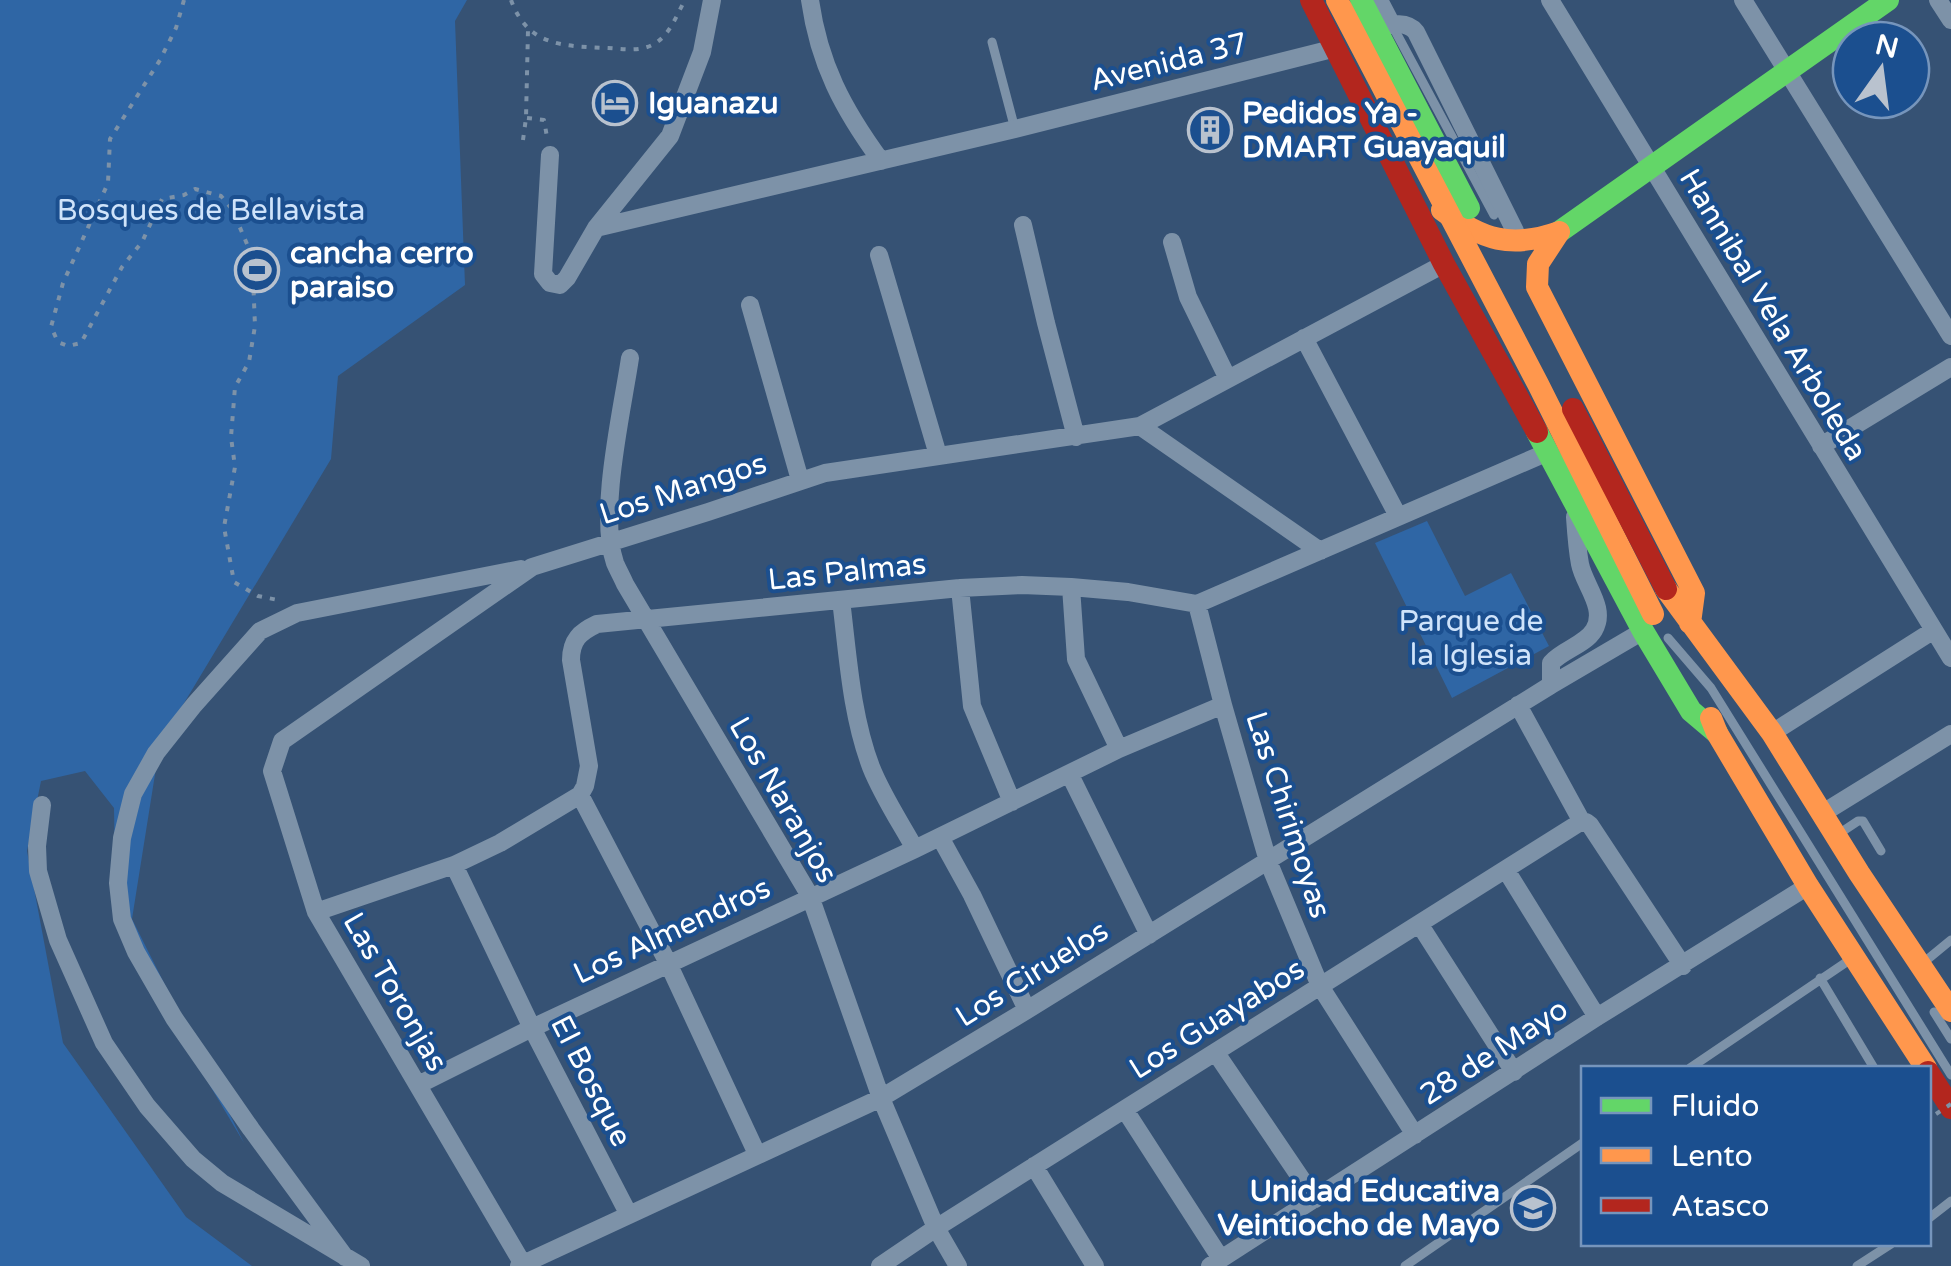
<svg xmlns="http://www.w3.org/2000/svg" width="1951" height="1266" font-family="'Varela Round',sans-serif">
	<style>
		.green { fill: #2f66a5 }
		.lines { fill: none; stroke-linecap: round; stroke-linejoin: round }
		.path { stroke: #7d92a8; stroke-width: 4; stroke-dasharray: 5 8; stroke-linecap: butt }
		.lane { stroke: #7d92a8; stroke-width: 9 }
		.street { stroke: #7d92a8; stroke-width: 18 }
		.fast { stroke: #63d668; stroke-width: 22 }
		.slow { stroke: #ff974d; stroke-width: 22 }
		.jam { stroke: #b3261e; stroke-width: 22 }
		.path-bridge { stroke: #7d92a8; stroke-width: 4; stroke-dasharray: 5 8; stroke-linecap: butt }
		.fast-bridge { stroke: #63d668; stroke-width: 22 }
		.slow-bridge { stroke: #ff974d; stroke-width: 22 }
		.jam-bridge { stroke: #b3261e; stroke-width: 22 }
		.labels { text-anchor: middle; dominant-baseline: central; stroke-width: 8; stroke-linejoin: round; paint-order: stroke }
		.street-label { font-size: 30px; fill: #fff; stroke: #1b4f8f }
		.poi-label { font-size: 30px; font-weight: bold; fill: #fff; stroke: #1b4f8f; text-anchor: start }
		.park-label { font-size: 30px; fill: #cfe3fa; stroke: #1b4f8f }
	</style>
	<rect width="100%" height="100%" fill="#365274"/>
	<path class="green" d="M0,0H467L455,21L465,285L338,376L331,459L160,743L132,919L244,1143L116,927L114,808L85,771L41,781L27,851L63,1043L186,1217L252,1266H0Z
		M1427,521L1465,596L1511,573L1549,646L1452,698L1375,543Z"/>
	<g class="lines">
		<path class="path" d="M184,0L176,28L160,60L110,139L108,183L63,283L51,327L58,342L68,346L81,343L122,267L142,242L162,199L184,195L195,189L221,196L232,209L247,244L253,277L255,326L249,362L235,387L231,437L235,467L224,527L234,582L258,596L278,600
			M511,0C528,47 564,46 608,48C623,49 640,52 654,44C670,35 676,16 685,0
			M527,118L544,120L547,137
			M523,140L526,118L528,30"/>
		<path class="lane" d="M1392,25L1494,215
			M992,42L1015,129
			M1668,638L1711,688L1951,1075
			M1840,833L1858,821H1863L1881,851
			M1923,963L1951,940
			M1820,978L1874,1068
			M1934,1012L1951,1039
			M1690,1068L1851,959
			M1928,1219L1951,1201
			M1405,1266L1584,1142
			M1857,1266L1891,1244"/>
		<path class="street" d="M810,0C819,64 843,109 881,161
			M1379,0L1392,25
			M1550,0L1951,658
			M1743,0L1951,336
			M1938,0L1951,20
			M1368,29C1383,27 1405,18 1416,32L1515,231
			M550,155L543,274L550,283L560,285L567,278L596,228L670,136L702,52L712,0
			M1023,225L1046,323L1076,437
			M596,228L1015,129L1336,48
			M1172,242L1188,297L1228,379
			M879,255L938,455
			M750,305L800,480
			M1304,338L1398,516
			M630,358C622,412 598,513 615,563C618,570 622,577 625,584L810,896L881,1098L936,1228L958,1266
			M1140,426L1444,264
			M1821,446L1951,367
			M1071,587L1076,659L1119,749
			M960,588L972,706L1012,802
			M841,600C848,656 851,714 871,767C882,795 900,822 915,849
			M1197,604L1223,705L1268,861L1320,986L1415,1135
			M1551,685V663C1562,650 1585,645 1594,630C1607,608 1584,585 1580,564C1577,548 1576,532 1575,517
			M1518,705L1582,822
			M1772,733L1934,630
			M1070,775L1149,935
			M580,795L668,963L757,1154
			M42,805L37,846L38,871L58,940L104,1043L147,1106L193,1159L222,1183L361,1266
			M1823,813L1951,734
			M940,837L972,895L1027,1010
			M454,865L532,1028L629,1215
			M1506,870L1597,1017
			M316,912L454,865L500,843L580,795L585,786L589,766L571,660C571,640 580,632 597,624L960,588L1022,585L1071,587L1128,592L1197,604L1548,452
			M1420,925L1514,1072
			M1216,1053L1315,1199
			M418,1085L532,1028L915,849L1119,749L1223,705
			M1125,1110L1221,1259
			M1034,1166L1095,1266
			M345,1257L251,1129L174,1018L136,952L122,919L118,883L122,838L133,794L156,753L194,705L260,631L297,613L521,569
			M519,1266L881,1098L1027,1010L1551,685L1643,631
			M524,1266L316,912L272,771L282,741L532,567L708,512L825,473L1140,426L1320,551
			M880,1266L936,1228L1579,823L1586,822L1590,825L1683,966
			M1210,1266L1597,1017L1808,886"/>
		<path class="fast" d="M1559,232L1888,0
			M1537,432L1643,631L1691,711L1717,733"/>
		<path class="slow" d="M1442,210C1482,240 1511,249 1559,232
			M1559,232L1538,264L1537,287L1694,593L1690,623
			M1666,589L1772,733L1859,873L1951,1011
			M1711,718L1717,733L1808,886L1926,1068"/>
		<path class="jam" d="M1311,0L1444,264L1537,432
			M1928,1072L1951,1108"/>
		<path class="path-bridge" d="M1936,1114L1951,1104"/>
		<path class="fast-bridge" d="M1361,0L1469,208"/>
		<path class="slow-bridge" d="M1337,0L1538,384L1653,614"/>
		<path class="jam-bridge" d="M1573,409L1666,589"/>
	</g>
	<defs>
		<symbol id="hotel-ring" viewBox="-11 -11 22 22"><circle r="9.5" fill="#1b4f8f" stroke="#b9c2ce" stroke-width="1.5"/><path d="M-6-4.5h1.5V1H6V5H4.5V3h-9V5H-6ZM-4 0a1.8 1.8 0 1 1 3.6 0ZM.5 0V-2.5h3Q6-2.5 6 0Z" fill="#b9c2ce"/></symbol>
		<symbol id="building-ring" viewBox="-11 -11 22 22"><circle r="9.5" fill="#1b4f8f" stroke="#b9c2ce" stroke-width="1.5"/><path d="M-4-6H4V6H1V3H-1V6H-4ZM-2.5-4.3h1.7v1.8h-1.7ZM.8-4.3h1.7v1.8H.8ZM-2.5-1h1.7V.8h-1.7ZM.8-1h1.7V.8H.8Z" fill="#b9c2ce"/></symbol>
		<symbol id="stadium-ring" viewBox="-11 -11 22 22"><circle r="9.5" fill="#1b4f8f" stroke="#b9c2ce" stroke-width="1.5"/><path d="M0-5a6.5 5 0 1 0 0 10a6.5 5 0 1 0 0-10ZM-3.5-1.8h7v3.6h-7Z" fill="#b9c2ce"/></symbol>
		<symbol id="school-ring" viewBox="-11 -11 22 22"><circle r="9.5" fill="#1b4f8f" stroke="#b9c2ce" stroke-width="1.5"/><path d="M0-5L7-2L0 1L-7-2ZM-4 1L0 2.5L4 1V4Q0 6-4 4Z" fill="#b9c2ce"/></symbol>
	</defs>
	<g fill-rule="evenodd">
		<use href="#hotel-ring" x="590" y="78" width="50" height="50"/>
		<use href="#building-ring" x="1185" y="105" width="50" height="50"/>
		<use href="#stadium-ring" x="232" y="245" width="50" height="50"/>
		<use href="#school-ring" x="1508" y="1183" width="50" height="50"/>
	</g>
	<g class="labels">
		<g class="street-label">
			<text transform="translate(1169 62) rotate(-14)">Avenida 37</text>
			<text transform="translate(1773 315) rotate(59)">Hannibal Vela Arboleda</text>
			<text transform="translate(683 489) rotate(-18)">Los Mangos</text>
			<text transform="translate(847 572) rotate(-6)">Las Palmas</text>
			<text transform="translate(783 800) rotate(60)">Los Naranjos</text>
			<text transform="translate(1288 815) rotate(72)">Las Chirimoyas</text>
			<text transform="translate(672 931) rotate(-25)">Los Almendros</text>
			<text transform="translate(1032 974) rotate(-32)">Los Ciruelos</text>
			<text transform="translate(395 992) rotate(60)">Las Toronjas</text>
			<text transform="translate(1217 1019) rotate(-32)">Los Guayabos</text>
			<text transform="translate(1494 1052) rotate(-33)">28 de Mayo</text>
			<text transform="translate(591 1081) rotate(63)">El Bosque</text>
		</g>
		<g class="poi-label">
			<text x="648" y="103">Iguanazu</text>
			<text x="1242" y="113">Pedidos Ya -<tspan x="1242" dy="34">DMART Guayaquil</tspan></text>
			<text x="290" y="253">cancha cerro<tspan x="290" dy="34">paraiso</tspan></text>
			<text x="1500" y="1191" text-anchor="end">Unidad Educativa<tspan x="1500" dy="34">Veintiocho de Mayo</tspan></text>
		</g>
		<g class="park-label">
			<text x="211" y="210">Bosques de Bellavista</text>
			<text x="1471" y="621">Parque de<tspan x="1471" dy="34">la Iglesia</tspan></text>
		</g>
	</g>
	<rect x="1581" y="1066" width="350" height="180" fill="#1b4f8f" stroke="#7695bc" stroke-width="2.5"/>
	<rect x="1601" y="1098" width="50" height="15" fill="#63d668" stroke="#7695bc" stroke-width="2.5"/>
	<text x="1671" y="1116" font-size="30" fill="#ffffff">Fluido</text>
	<rect x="1601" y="1148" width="50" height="15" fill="#ff974d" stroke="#7695bc" stroke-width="2.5"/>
	<text x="1671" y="1166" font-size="30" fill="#ffffff">Lento</text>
	<rect x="1601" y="1198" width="50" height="15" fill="#b3261e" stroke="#7695bc" stroke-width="2.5"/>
	<text x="1671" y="1216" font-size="30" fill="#ffffff">Atasco</text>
	<g transform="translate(1881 70) rotate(14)"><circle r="48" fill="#1b4f8f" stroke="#7695bc" stroke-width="2.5"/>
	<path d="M0-8L18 38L0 25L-18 38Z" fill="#b9c2ce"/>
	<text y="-15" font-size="28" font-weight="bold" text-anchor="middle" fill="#ffffff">N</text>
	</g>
</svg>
